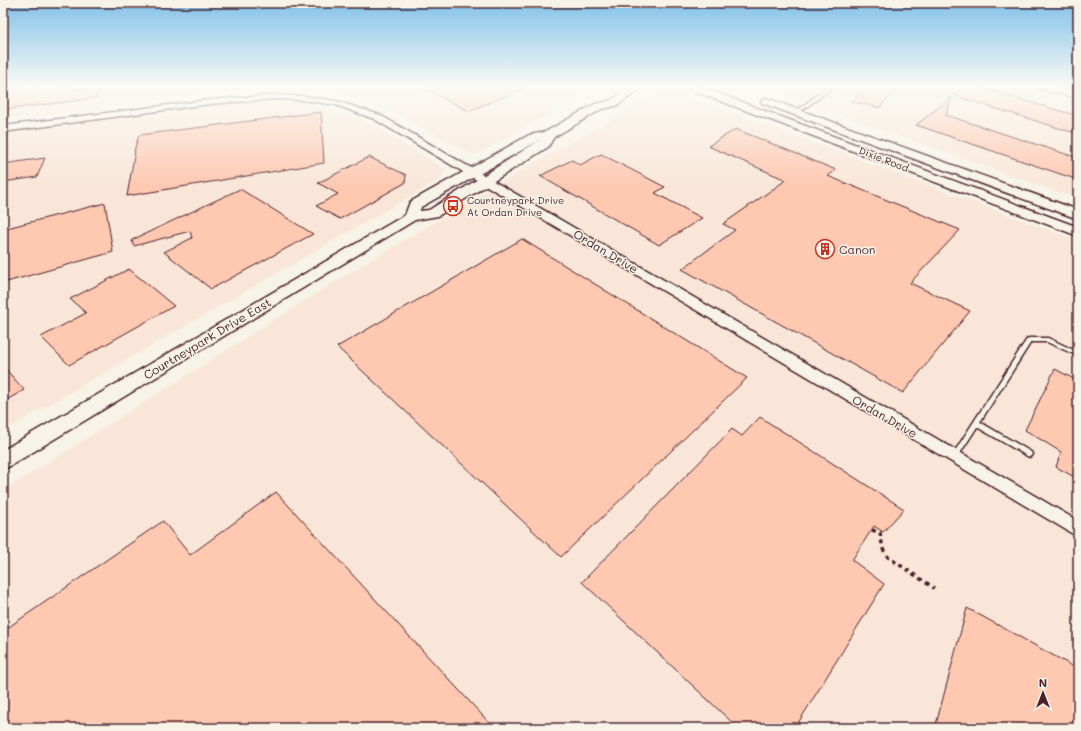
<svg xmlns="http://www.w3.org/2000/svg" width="1081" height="731" font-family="Mali,sans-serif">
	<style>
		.built { fill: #f9e6d8 }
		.building { fill: #fec8b1; stroke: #4a1f2b }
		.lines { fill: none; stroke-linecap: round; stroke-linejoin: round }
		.lane-casing { stroke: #4a1f2b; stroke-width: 3 }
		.street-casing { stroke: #4a1f2b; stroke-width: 3 }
		.secondary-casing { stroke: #4a1f2b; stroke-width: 3 }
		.path { stroke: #4a1f2b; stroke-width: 3.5; stroke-dasharray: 4 4; stroke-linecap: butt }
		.lane { fill: #f7f3e8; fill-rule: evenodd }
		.street { fill: #f7f3e8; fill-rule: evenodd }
		.secondary { fill: #f7f3e8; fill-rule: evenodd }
		.labels { text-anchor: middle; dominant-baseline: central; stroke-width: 3; stroke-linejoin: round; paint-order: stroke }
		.far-street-label { font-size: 10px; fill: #4a1f2b; stroke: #f7f3e8 }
		.far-poi-label { font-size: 10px; fill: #4a1f2b; stroke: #f7f3e8; text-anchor: start }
		.poi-label { font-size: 12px; fill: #4a1f2b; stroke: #f7f3e8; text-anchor: start }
		.street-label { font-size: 12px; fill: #4a1f2b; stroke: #f7f3e8 }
	</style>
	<rect width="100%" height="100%" fill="#f7f3e8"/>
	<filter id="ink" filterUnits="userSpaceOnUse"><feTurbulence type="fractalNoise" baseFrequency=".025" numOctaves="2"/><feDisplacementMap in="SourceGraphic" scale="8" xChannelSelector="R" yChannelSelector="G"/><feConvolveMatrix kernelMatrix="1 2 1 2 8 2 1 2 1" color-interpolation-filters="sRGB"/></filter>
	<g filter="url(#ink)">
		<path class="built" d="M3,86H596L478,154H472L389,109L358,98L323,91L282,88L237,90L3,120Z
			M777,86H1024L1078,101V199L770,90Z
			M675,91L1078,241V728H3V491L338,280L519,172L660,92Z
			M280,100L311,104L364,120L445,169L442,178L3,431V134L227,103Z"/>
		<path class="building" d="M3,86H77L76,89L101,86L96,98L3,110Z
			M419,86H529L469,111Z
			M869,86H901L879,108L852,101Z
			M965,86H974L1078,116V134L952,95Z
			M952,97L946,115L1078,158V180L916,125Z
			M321,112L324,163L127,196L135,151H134L139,135Z
			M736,129L836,170L828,176L960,230L910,283L970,311L903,393L682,269L735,230L723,224L786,180L708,146Z
			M601,154L665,187L655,193L702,218L659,245L540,176L572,160L580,165Z
			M369,157L406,175L405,183L340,219L316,206L338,194L318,183Z
			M45,158L37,177L3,182V164Z
			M240,189L313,234L211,289L164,252L192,238L190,231L134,246L132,240Z
			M105,203L113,252L3,283V229Z
			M522,239L747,378L561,557L337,347Z
			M129,269L174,306L69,365L41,337L86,313L70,299Z
			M3,366L24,390L3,402Z
			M1055,369L1078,381V479L1056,467L1061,452L1025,430Z
			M760,417L904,509L883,532L874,526L852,560L884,584L795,728H738L582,582L732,429L742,436Z
			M276,492L494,728H3V631L163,521L190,555Z
			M967,608L1078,669V728H935Z"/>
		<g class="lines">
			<defs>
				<path id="lane" d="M829,86H833L820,97L798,113H796V111Z
					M1029,338H1048L1078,352V356L1047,342H1031L980,422L1031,452L1032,454L1031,456L1029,457L1027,456L977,427L957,458L955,459L953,458L952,456L953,454L1027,339Z"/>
				<path id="street" d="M1036,86H1047L1078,94V98L1037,88Z
					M274,95L302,96L337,101L380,115L1078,521V537L374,119L336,105L302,100L274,99L209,104L3,132V126L209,100Z"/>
				<path id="secondary" d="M634,86H645L616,106L602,109L554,137L548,147L438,216L415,220L10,466L3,469V450L405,215L410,202L529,135L545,132L595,104L609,101ZM540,140L429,210L420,211L421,207Z
					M685,86H698L1078,227V236L686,88Z
					M766,98L1078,210V219L762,103L761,101Z"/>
			</defs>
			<use href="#lane" class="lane-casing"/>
			<use href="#street" class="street-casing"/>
			<use href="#secondary" class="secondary-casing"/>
			<path class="path" d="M872,530L880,533L883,549L888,557L934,588"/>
			<use href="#lane" class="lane"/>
			<use href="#street" class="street"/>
			<use href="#secondary" class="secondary"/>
		</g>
	</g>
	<linearGradient id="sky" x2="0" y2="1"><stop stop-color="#82c1e9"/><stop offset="0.46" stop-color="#fbfaf5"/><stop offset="1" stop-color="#fbfaf5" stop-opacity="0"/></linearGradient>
	<rect width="1081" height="188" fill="url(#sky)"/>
	<defs>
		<symbol id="bus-ring" viewBox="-11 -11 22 22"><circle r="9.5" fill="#f7f3e8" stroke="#c8321e" stroke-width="1.5"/><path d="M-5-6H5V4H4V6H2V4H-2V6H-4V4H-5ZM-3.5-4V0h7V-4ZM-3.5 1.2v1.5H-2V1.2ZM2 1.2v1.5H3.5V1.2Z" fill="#c8321e"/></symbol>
		<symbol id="building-ring" viewBox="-11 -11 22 22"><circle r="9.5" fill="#f7f3e8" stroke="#c8321e" stroke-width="1.5"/><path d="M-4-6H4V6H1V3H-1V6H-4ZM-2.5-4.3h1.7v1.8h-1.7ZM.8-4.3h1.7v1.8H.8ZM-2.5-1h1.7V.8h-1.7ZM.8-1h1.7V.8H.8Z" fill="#c8321e"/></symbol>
	</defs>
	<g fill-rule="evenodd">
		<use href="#bus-ring" x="442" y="195" width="22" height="22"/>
		<use href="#building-ring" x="814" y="238" width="22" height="22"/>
	</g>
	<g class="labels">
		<g class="far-street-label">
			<text transform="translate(884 159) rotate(21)">Dixie Road</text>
		</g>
		<g class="far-poi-label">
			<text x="467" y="200">Courtneypark Drive<tspan x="467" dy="12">At Ordan Drive</tspan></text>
		</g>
		<g class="poi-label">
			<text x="839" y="249">Canon</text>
		</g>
		<g class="street-label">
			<text transform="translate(606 251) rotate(31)">Ordan Drive</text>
			<text transform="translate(207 338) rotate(-31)">Courtneypark Drive East</text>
			<text transform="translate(885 416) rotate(30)">Ordan Drive</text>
		</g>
	</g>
	<rect width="1081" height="731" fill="none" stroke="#f7f3e8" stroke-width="16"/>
	<rect x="8" y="8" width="1065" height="715" fill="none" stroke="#4a1f2b" stroke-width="1.5" filter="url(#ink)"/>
	<g transform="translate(1043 693)" stroke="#f7f3e8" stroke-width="3" paint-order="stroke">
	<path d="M0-3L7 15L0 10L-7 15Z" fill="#4a1f2b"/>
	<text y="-6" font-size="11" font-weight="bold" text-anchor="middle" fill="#4a1f2b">N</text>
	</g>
</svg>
